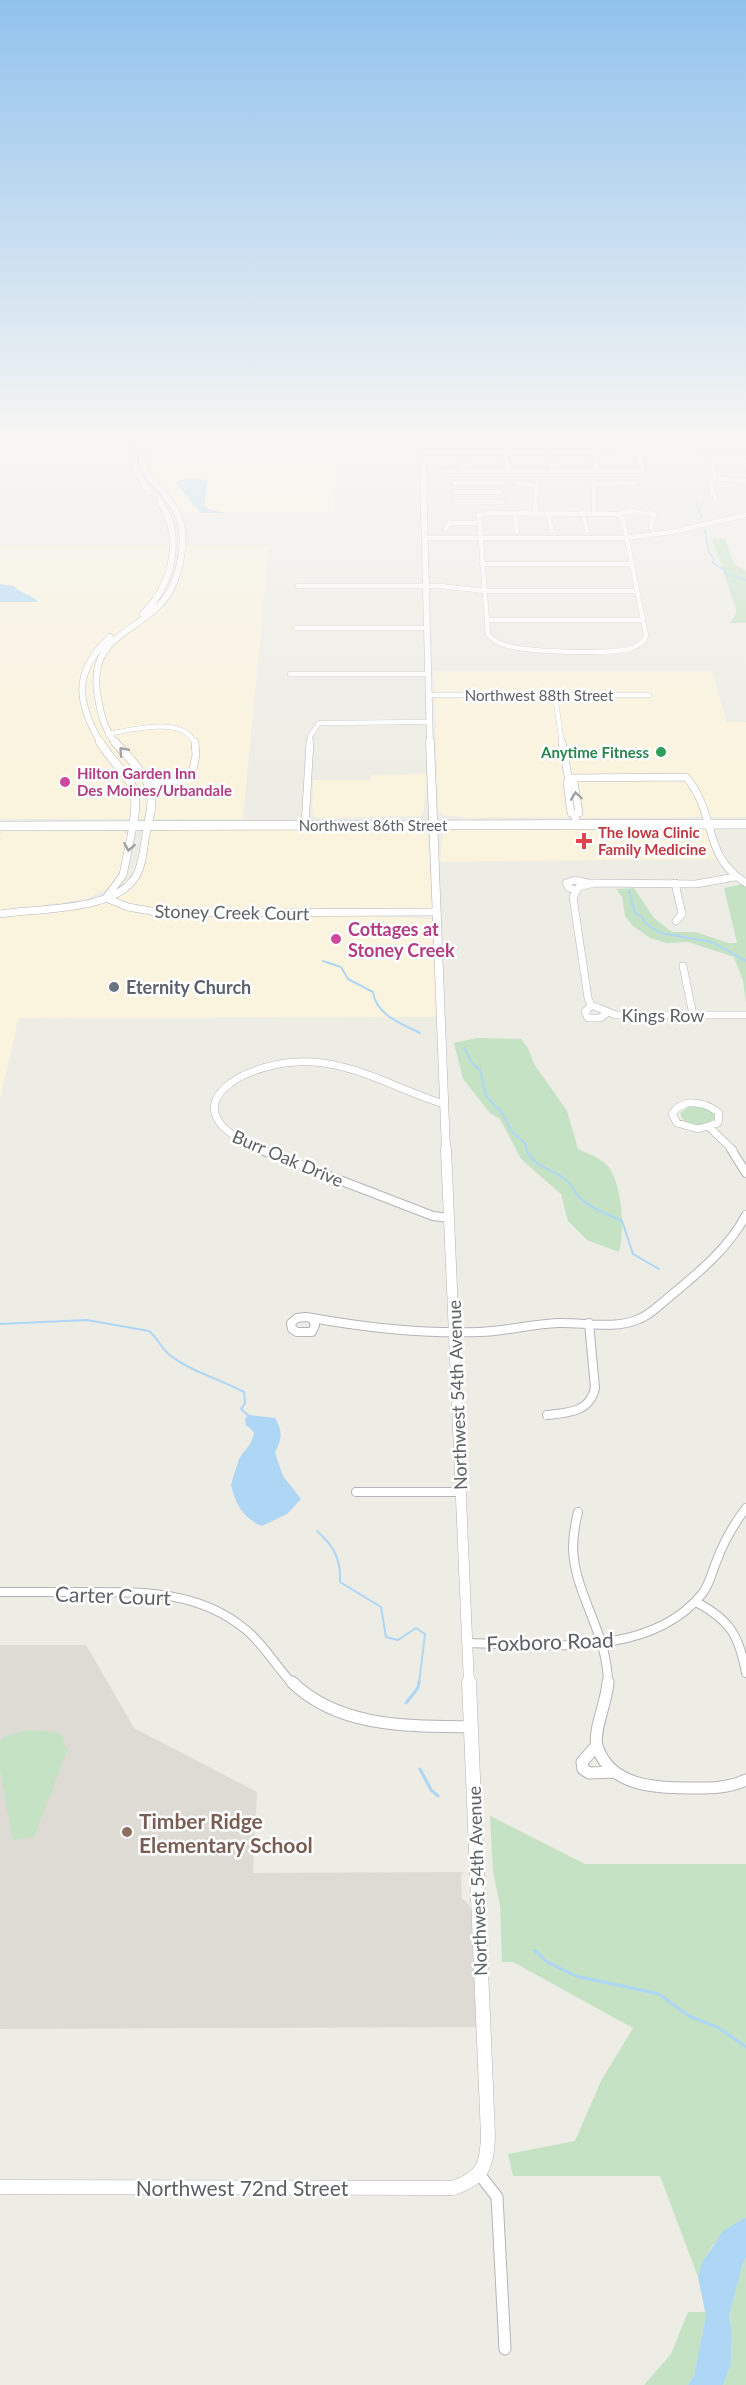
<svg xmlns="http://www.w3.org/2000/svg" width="746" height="2385" font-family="Lato,sans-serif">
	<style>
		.commercial { fill: #faf3de }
		.education { fill: #dddbd4 }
		.green { fill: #c5e2c5 }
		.water { fill: #aed6f5 }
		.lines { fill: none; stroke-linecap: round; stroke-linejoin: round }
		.stream-far2 { stroke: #aed6f5; stroke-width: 1.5 }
		.stream-far1 { stroke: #aed6f5; stroke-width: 2 }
		.stream { stroke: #aed6f5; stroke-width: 3 }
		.minor-far3-casing { stroke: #b2b5b8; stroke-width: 5 }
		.minor-far2-casing { stroke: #b2b5b8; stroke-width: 8 }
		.minor-far1-casing { stroke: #b2b5b8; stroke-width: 10 }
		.minor-casing { stroke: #b2b5b8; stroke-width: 13 }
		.tertiary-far3-casing { stroke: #b2b5b8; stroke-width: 7 }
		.tertiary-far2-casing { stroke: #b2b5b8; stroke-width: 9 }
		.tertiary-far1-casing { stroke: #b2b5b8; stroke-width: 11 }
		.tertiary-casing { stroke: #b2b5b8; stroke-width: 15 }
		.secondary-casing { stroke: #b2b4b8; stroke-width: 10 }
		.minor-far3 { stroke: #fff; stroke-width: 4.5 }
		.minor-far2 { stroke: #fff; stroke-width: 7 }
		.minor-far1 { stroke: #fff; stroke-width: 8 }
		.minor { stroke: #fff; stroke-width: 11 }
		.tertiary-far3 { stroke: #fff; stroke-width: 6 }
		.tertiary-far2 { stroke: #fff; stroke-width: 8 }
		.tertiary-far1 { stroke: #fff; stroke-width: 10 }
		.tertiary { stroke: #fff; stroke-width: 14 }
		.secondary { stroke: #fff; stroke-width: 9 }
		.oneway { stroke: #9ea0a2 }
		.leisure-dot { fill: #2e9e5b; stroke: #fff; stroke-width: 2 }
		.hotel-dot { fill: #d1479c; stroke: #fff; stroke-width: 2 }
		.health-dot { fill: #e0444e; stroke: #fff; stroke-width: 2 }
		.worship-dot { fill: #6b7280; stroke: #fff; stroke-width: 2 }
		.education-dot { fill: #8d6e63; stroke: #fff; stroke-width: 2 }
		.labels { text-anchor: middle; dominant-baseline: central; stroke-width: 5; stroke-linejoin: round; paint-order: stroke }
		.far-street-label { font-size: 15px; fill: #5d6064; stroke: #fff }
		.far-leisure-label { font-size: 15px; font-weight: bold; fill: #27864d; stroke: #fff; text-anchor: end }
		.far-hotel-label { font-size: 15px; font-weight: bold; fill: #b23c85; stroke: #fff; text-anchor: start }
		.far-health-label { font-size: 15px; font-weight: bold; fill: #be3a42; stroke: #fff; text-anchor: start }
		.street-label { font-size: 18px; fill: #5d6064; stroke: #fff }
		.hotel-label { font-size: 18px; font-weight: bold; fill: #b23c85; stroke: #fff; text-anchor: start }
		.worship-label { font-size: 18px; font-weight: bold; fill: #5b616d; stroke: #fff; text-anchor: start }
		.near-street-label { font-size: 21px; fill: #5d6064; stroke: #fff }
		.near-education-label { font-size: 21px; font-weight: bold; fill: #785e54; stroke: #fff; text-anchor: start }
	</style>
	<rect width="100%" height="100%" fill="#edece5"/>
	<path class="commercial" d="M425,434H670L636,444L602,450H431L425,444Z
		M144,447H337L333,512H179L145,470Z
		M0,546H176L169,585L157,606H165L176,591L185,546H269L243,819H0Z
		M434,671H712L727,722H746V817L470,818L443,815L438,811Z
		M427,774L424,811L420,816L319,818L312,815L313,780H370L371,775Z
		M451,827H703L706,830L715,859L440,862L443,832Z
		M4,828L121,830L127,835L120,874L110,887L87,899L0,911V836Z
		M154,829H422L428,834L432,907L429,910H166L132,905L119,900V896L131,889L140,877L148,834Z
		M104,902L138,912L351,915L431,919L433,921L436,1017L19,1018L0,1099V916Z"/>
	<path class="education" d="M0,1645H86L134,1728L257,1792L253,1873L463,1872L461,1878L462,1899L467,1902L471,1909L476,2027L0,2029Z"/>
	<path class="green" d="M712,539H725L734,564L746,571V623H730L736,614V608Z
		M744,884L746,886V1002L743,981L734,957L688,942L666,943L650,938L633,926L625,916L622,897L616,889L634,888L654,918L672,932H695L729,943H737L724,888Z
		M477,1038L521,1039L528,1048L534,1064L567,1111L578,1149C588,1154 603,1158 610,1169C622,1188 625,1230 619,1252L587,1240L568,1221L561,1194L521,1159L500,1119L490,1113L463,1079L454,1043Z
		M690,1106H701L714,1113L715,1119C706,1128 695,1125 684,1122L680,1113Z
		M28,1730L56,1732L64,1737L63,1743L68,1749L34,1837L13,1840L0,1770V1741L5,1736Z
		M490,1816L585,1864H746V2217C720,2233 707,2247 698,2277L660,2176H513L508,2154L575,2141L601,2081L633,2028L513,1962H502L500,1905L493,1872Z
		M746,2258V2385H723L731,2364L732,2330L729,2316L743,2263Z
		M688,2312H706V2316L694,2375L688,2385H644L671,2354Z"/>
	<path class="water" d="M188,478L208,480L204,506L210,510L226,513H201L175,482Z
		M0,584L14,586C21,594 31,594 38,602H0Z
		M249,1415L275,1418C283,1432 282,1438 275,1453L283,1476L301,1499L287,1514L262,1526C243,1518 236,1505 231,1485C233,1477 236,1469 238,1462C242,1450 252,1448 254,1432L246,1425L245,1419Z
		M746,2217V2258L743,2263L729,2316L732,2330L731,2364L723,2385H688L694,2375L706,2316L698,2277L703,2261L723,2231Z"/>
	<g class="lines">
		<path class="stream-far2" d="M696,502L702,518
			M705,531L709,552L714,559L713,563L724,570L725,574L746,580"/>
		<path class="stream-far1" d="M629,891L635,913L642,917L646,924L661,933L712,942L746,961
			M323,961L341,967L348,979L373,992C376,1015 402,1024 420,1033
			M464,1048L472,1063L480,1070L486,1096L502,1113L512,1132L525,1143C529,1167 548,1166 565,1179C572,1184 574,1192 580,1198C591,1209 608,1214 622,1221L633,1254L659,1269
			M0,1324L87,1320L149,1331C158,1338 161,1349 171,1356C192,1372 220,1379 244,1392L245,1403L241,1409L251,1418
			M317,1531C334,1546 341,1559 340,1582L381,1607L386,1637L398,1640L416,1628L425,1634L419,1684"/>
		<path class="stream" d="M406,1703L418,1688L419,1682
			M420,1769L431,1790L438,1796
			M534,1950L547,1962L576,1976L659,1994L689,2016L719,2028L746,2047"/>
		<defs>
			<path id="minor-far3" d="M668,436L683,440H746
				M697,449H746
				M423,452L599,451L636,445L673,434
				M505,452L508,471
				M593,452L597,471
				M462,458L463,471
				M550,458L552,471
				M711,462L715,474L710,483L715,498
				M745,462L746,465
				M445,471H643L639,456
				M713,478L745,481
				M455,483H502
				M516,483L536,485L535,513
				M455,492H500
				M455,502H502
				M488,513L617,514L623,519L646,635L644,641C640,643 636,647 632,648C611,655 530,652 508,646C500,644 494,641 488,635L479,515Z
				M515,513L517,532
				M548,513L552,531
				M583,513L587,531
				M594,513V484L635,483
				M617,514L633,511L654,514L651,528
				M445,529L450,523H479
				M425,538H625L672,532L746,515
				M482,564H630
				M298,586H441L484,591H636
				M487,620H642
				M296,628H427
				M290,674H428
				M429,695H649
				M555,695L562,744
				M108,734C131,730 184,715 195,744
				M310,744V736L319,723L429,722"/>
			<path id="minor-far2" d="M562,742L568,776L574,782L579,813L575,814L576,824
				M570,778L686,777C718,815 701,855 746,883
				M570,778L567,782L571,813L575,814
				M150,785L177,781L192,774L196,755L195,742
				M305,825L310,742
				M735,877L696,884L594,883L579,887L573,897L588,998L591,1005L616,1015H746
				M675,883L682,914L676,921
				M575,890L569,888L566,883L575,880L588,883
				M106,898L128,907L162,913L436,912
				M106,898L123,875L134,821
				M0,914C37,908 115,912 136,876C145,861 143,839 149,822
				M683,966L693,1015
				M591,1005L585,1012L588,1018H600L607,1013
				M687,1103C700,1102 709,1105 719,1113L718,1123L698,1129L677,1123L672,1114L677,1108Z
				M710,1128L733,1150
				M263,1150C157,1109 248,1057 313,1062C359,1065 401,1091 444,1104"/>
			<path id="minor-far1" d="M259,1149L433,1216L449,1218
				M731,1149L746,1173
				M306,1317L312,1318L315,1325L312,1332H297L292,1329L291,1323L297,1318Z
				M312,1318C368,1328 424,1334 480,1332C506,1331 532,1324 558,1323C584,1322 614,1330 639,1319C650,1315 659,1305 668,1298C698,1273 728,1249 746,1215
				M547,1415C568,1413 590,1412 595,1388L589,1323
				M356,1492H461
				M578,1512C575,1524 573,1536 573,1549C575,1596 608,1633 608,1684
				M0,1592C31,1592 61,1592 92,1592C147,1592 200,1592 245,1629C264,1644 276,1667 293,1684
				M696,1602C730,1620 739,1635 746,1673
				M467,1643C543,1644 648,1660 702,1594C710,1584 712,1571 717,1560C724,1541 734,1524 746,1508"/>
			<path id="minor" d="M292,1682C339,1728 409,1726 470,1727
				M608,1682C607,1702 593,1730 597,1746C609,1785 653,1788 687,1788C707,1788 727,1789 746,1780
				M597,1745L582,1762L583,1769L589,1773L615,1772
				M480,2175L497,2197L505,2349"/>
			<path id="tertiary-far3" d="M136,434C130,457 135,474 150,492
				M422,434L430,744
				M143,614C172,585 184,538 160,502
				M101,744C77,702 72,673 110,637
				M116,744C105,730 101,716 98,698C84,626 155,635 175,580C182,561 187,533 177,513C160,478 134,483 143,434"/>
			<path id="tertiary-far2" d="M100,742C119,774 141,777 134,819
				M115,742C137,768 159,782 149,819
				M430,742L446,1150"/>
			<path id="tertiary-far1" d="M446,1149L469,1684"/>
			<path id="tertiary" d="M0,2187L453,2188C483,2178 487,2166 488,2136L469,1682"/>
			<path id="secondary" d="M0,826L746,824"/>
		</defs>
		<use href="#minor-far3" class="minor-far3-casing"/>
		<use href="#minor-far2" class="minor-far2-casing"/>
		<use href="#minor-far1" class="minor-far1-casing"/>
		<use href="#minor" class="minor-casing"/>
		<use href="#tertiary-far3" class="tertiary-far3-casing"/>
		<use href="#tertiary-far2" class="tertiary-far2-casing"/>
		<use href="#tertiary-far1" class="tertiary-far1-casing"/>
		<use href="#tertiary" class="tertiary-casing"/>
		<use href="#secondary" class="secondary-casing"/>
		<use href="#minor-far3" class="minor-far3"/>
		<use href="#minor-far2" class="minor-far2"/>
		<use href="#minor-far1" class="minor-far1"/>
		<use href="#minor" class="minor"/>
		<use href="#tertiary-far3" class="tertiary-far3"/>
		<use href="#tertiary-far2" class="tertiary-far2"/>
		<use href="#tertiary-far1" class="tertiary-far1"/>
		<use href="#tertiary" class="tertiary"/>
		<use href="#secondary" class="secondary"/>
	</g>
	<defs><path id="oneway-chevron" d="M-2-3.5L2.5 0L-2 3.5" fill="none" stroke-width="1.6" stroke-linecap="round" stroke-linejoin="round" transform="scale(1.5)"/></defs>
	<g class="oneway">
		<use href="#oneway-chevron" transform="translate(123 751) rotate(-132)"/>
		<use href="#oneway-chevron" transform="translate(576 796) rotate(-98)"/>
		<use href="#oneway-chevron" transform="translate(129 847) rotate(100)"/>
	</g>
	<linearGradient id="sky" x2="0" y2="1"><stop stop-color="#91c2ed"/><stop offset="0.57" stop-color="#f7f6f3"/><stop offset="1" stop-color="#f7f6f3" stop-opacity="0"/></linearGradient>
	<rect width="746" height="768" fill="url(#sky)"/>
	<circle class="leisure-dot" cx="661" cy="752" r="6"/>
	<g class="hotel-dot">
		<circle cx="65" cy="782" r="6"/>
		<circle cx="336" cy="939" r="6"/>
	</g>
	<path class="health-dot" d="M581 832h6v6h6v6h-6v6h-6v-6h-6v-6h6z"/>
	<circle class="worship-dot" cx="114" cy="987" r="6"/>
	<circle class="education-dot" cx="127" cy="1832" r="6"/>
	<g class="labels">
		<g class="far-street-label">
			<text x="539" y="695">Northwest 88th Street</text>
			<text x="373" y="825">Northwest 86th Street</text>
		</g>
		<g class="far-leisure-label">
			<text x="649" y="752">Anytime Fitness</text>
		</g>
		<g class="far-hotel-label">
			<text x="77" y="773">Hilton Garden Inn<tspan x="77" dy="17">Des Moines/Urbandale</tspan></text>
		</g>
		<g class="far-health-label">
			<text x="598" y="832">The Iowa Clinic<tspan x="598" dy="17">Family Medicine</tspan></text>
		</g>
		<g class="street-label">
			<text transform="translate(232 912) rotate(1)">Stoney Creek Court</text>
			<text x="663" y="1015">Kings Row</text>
			<text transform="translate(288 1158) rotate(23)">Burr Oak Drive</text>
			<text transform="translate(457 1395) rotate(-92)">Northwest 54th Avenue</text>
			<text transform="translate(477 1881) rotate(-92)">Northwest 54th Avenue</text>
		</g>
		<g class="hotel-label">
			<text x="348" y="929">Cottages at<tspan x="348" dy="21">Stoney Creek</tspan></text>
		</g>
		<g class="worship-label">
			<text x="126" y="987">Eternity Church</text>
		</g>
		<g class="near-street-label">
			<text transform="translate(113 1595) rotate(2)">Carter Court</text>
			<text transform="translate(550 1641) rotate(-2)">Foxboro Road</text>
			<text x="242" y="2187">Northwest 72nd Street</text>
		</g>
		<g class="near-education-label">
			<text x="139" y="1820">Timber Ridge<tspan x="139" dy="24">Elementary School</tspan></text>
		</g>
	</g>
</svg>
